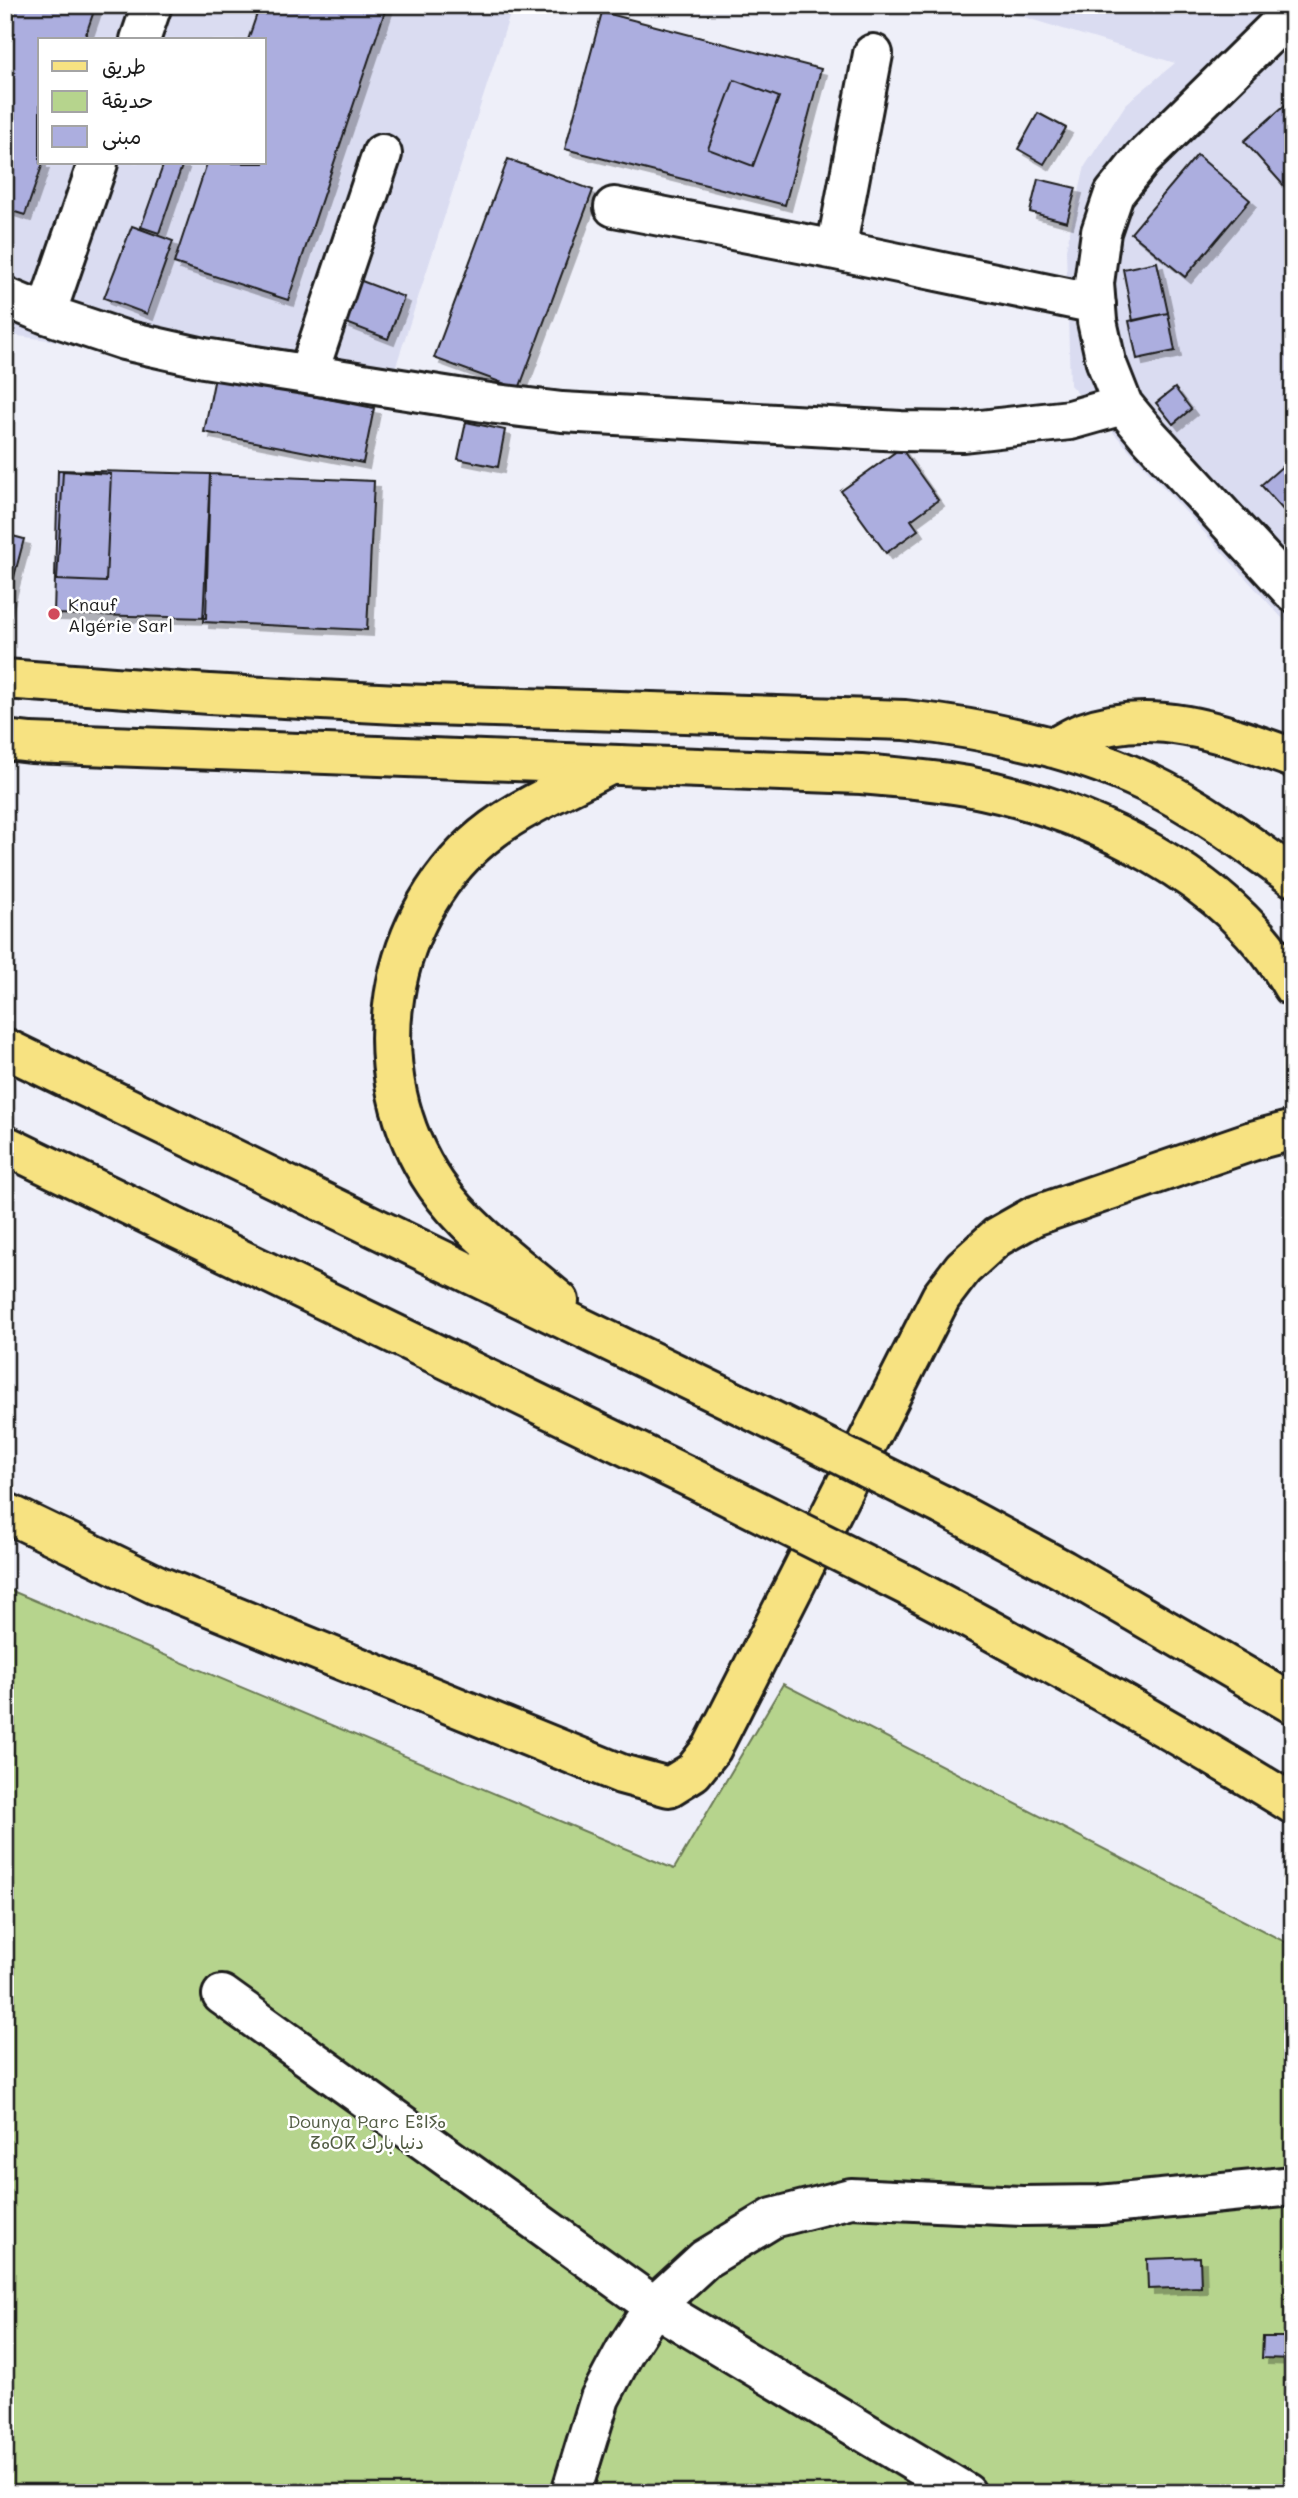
<svg xmlns="http://www.w3.org/2000/svg" width="1298" height="2498" font-family="Mali,'Playpen Sans Arabic','Noto Sans Tifinagh',sans-serif">
	<style>
		.built { fill: #dadcf1; fill-rule: evenodd }
		.green { fill: #b6d48d; stroke: #697854; stroke-width: 2 }
		.building { fill: #acaedf; stroke: #1c1c1c; stroke-width: 2; filter: url(#shadow) }
		.lines { fill: none; stroke-linecap: round; stroke-linejoin: round }
		.minor-casing { stroke: #1c1c1c; stroke-width: 44 }
		.major-casing { stroke: #1c1c1c; stroke-width: 44 }
		.highway-casing { stroke: #1c1c1c; stroke-width: 44 }
		.minor { stroke: #fff; stroke-width: 38 }
		.major { stroke: #f7e281; stroke-width: 38 }
		.highway { stroke: #f7e281; stroke-width: 38 }
		.highway-bridge-casing { stroke: #1c1c1c; stroke-width: 44; stroke-linecap: butt }
		.highway-bridge { stroke: #f7e281; stroke-width: 38 }
		.poi-dot { fill: #d1495b; stroke: #fff; stroke-width: 2.5 }
		.labels { text-anchor: middle; dominant-baseline: central; stroke-width: 5; stroke-linejoin: round; paint-order: stroke }
		.poi-label { font-size: 18px; fill: #1c1c1c; stroke: #fff; text-anchor: start }
		.park-label { font-size: 18px; fill: #525c44; stroke: #fff }
	</style>
	<defs>
		<filter id="shadow"><feDropShadow dx="6" dy="6" stdDeviation="0" flood-color="#0004"/></filter>
	</defs>
	<rect width="100%" height="100%" fill="#eeeff9"/>
	<filter id="ink" filterUnits="userSpaceOnUse"><feTurbulence type="fractalNoise" baseFrequency=".0143" numOctaves="2"/><feDisplacementMap in="SourceGraphic" scale="14" xChannelSelector="R" yChannelSelector="G"/><feConvolveMatrix kernelMatrix="1 2 1 2 8 2 1 2 1" color-interpolation-filters="sRGB"/></filter>
	<g filter="url(#ink)">
		<path class="built" d="M5,5H513L394,372L287,371L10,335L14,606L5,605ZM40,40H264V163H40Z
			M984,5H1293V630L1070,385L1066,249L1085,166L1126,104L1175,63Z"/>
		<path class="green" d="M5,1588L674,1869L783,1684L1293,1946V2493H5Z"/>
		<path class="building" d="M5,5H96L84,40H40V163H43L25,215L5,209Z
			M260,5H387L288,300L174,263L207,163H264V40H248Z
			M602,12L821,69L785,205L565,149Z
			M734,80L779,97L753,166L708,149Z
			M1293,98V196L1244,141Z
			M1038,113L1066,128L1044,164L1018,149Z
			M1197,155L1250,200L1185,277L1131,233Z
			M508,159L593,190L519,389L434,358Z
			M164,163H183L159,233L141,227Z
			M1038,179L1076,188L1067,222L1030,212Z
			M132,226L173,241L147,314L104,298Z
			M1157,262L1168,313L1133,321L1123,269Z
			M359,280L404,297L388,339L344,322Z
			M1168,313L1175,351L1137,359L1129,321Z
			M215,377L374,408L363,463L204,432Z
			M1175,388L1191,409L1173,424L1156,403Z
			M466,422L505,430L498,467L458,459Z
			M901,448L938,500L911,520L918,530L886,553L841,491Z
			M1293,457V521L1261,485Z
			M58,470L210,474L206,618L54,614Z
			M63,471L111,474L106,582L57,580Z
			M210,474L374,481L367,630L203,622Z
			M5,534L24,539L5,611Z
			M1200,2257L1201,2287L1148,2289L1147,2259Z
			M1263,2337H1293V2359L1262,2358Z"/>
		<g class="lines">
			<defs>
				<path id="minor" d="M1293,11L1142,159L1114,194L1101,232L1094,283L1097,321L1106,362L1123,405L1148,435L1293,592
					M140,40L152,5
					M614,207L836,250L1096,304
					M836,250L873,54
					M5,297L46,314L124,340L204,358L496,404L562,412L901,431L963,432L1070,420L1123,405
					M46,314L98,163
					M308,374L382,154
					M222,1995L654,2306L966,2493
					M571,2493L600,2398L625,2351L654,2306L705,2259L773,2218L851,2198L1022,2206L1100,2205L1293,2186"/>
				<path id="major" d="M5,679L209,694L397,704L905,720C988,729 1073,747 1148,783C1200,808 1247,843 1293,877
					M5,740L31,743L861,774C897,777 932,780 967,786C1088,809 1230,876 1293,987
					M1053,748C1063,743 1072,737 1082,733C1153,706 1226,734 1293,758"/>
				<path id="highway" d="M5,1048L745,1407
					M5,1145L704,1484
					M559,1301C517,1265 468,1231 436,1185C359,1073 383,911 493,829C529,803 571,786 609,765
					M942,1505L1063,1570L1293,1704
					M5,1512L157,1585L621,1774L669,1787L693,1772L712,1748L941,1297L963,1268L997,1237L1034,1216L1252,1141L1293,1130
					M908,1586C1038,1655 1167,1726 1293,1804"/>
			</defs>
			<use href="#minor" class="minor-casing"/>
			<use href="#major" class="major-casing"/>
			<use href="#highway" class="highway-casing"/>
			<use href="#minor" class="minor"/>
			<use href="#major" class="major"/>
			<use href="#highway" class="highway"/>
			<defs>
				<path id="highway-bridge" d="M745,1407L942,1505
					M704,1484L908,1586"/>
			</defs>
			<use href="#highway-bridge" class="highway-bridge-casing"/>
			<use href="#highway-bridge" class="highway-bridge"/>
		</g>
	</g>
	<circle class="poi-dot" cx="54" cy="614" r="7"/>
	<g class="labels">
		<g class="poi-label">
			<text x="68" y="604">Knauf<tspan x="68" dy="21">Algérie Sarl</tspan></text>
		</g>
		<g class="park-label">
			<text x="367" y="2121">Dounya Parc ⴹⵓⵏⵢⴰ<tspan x="367" dy="21">ⵒⴰⵔⴽ دنيا بارك</tspan></text>
		</g>
	</g>
	<rect width="1298" height="2498" fill="none" stroke="#fff" stroke-width="28"/>
	<rect x="14" y="14" width="1270" height="2470" fill="none" stroke="#1c1c1c" stroke-width="2.5" filter="url(#ink)"/>
	<rect x="38" y="38" width="228" height="126" fill="#ffffff" stroke="#a4a4a4" stroke-width="2"/>
	<rect x="52" y="61" width="35" height="10" fill="#f7e281" stroke="#a4a4a4" stroke-width="2"/>
	<text x="102" y="74" font-size="21" fill="#1c1c1c">طريق</text>
	<rect x="52" y="91" width="35" height="21" fill="#b6d48d" stroke="#a4a4a4" stroke-width="2"/>
	<text x="102" y="108" font-size="21" fill="#1c1c1c">حديقة</text>
	<rect x="52" y="126" width="35" height="21" fill="#acaedf" stroke="#a4a4a4" stroke-width="2"/>
	<text x="102" y="144" font-size="21" fill="#1c1c1c">مبنى</text>
</svg>
